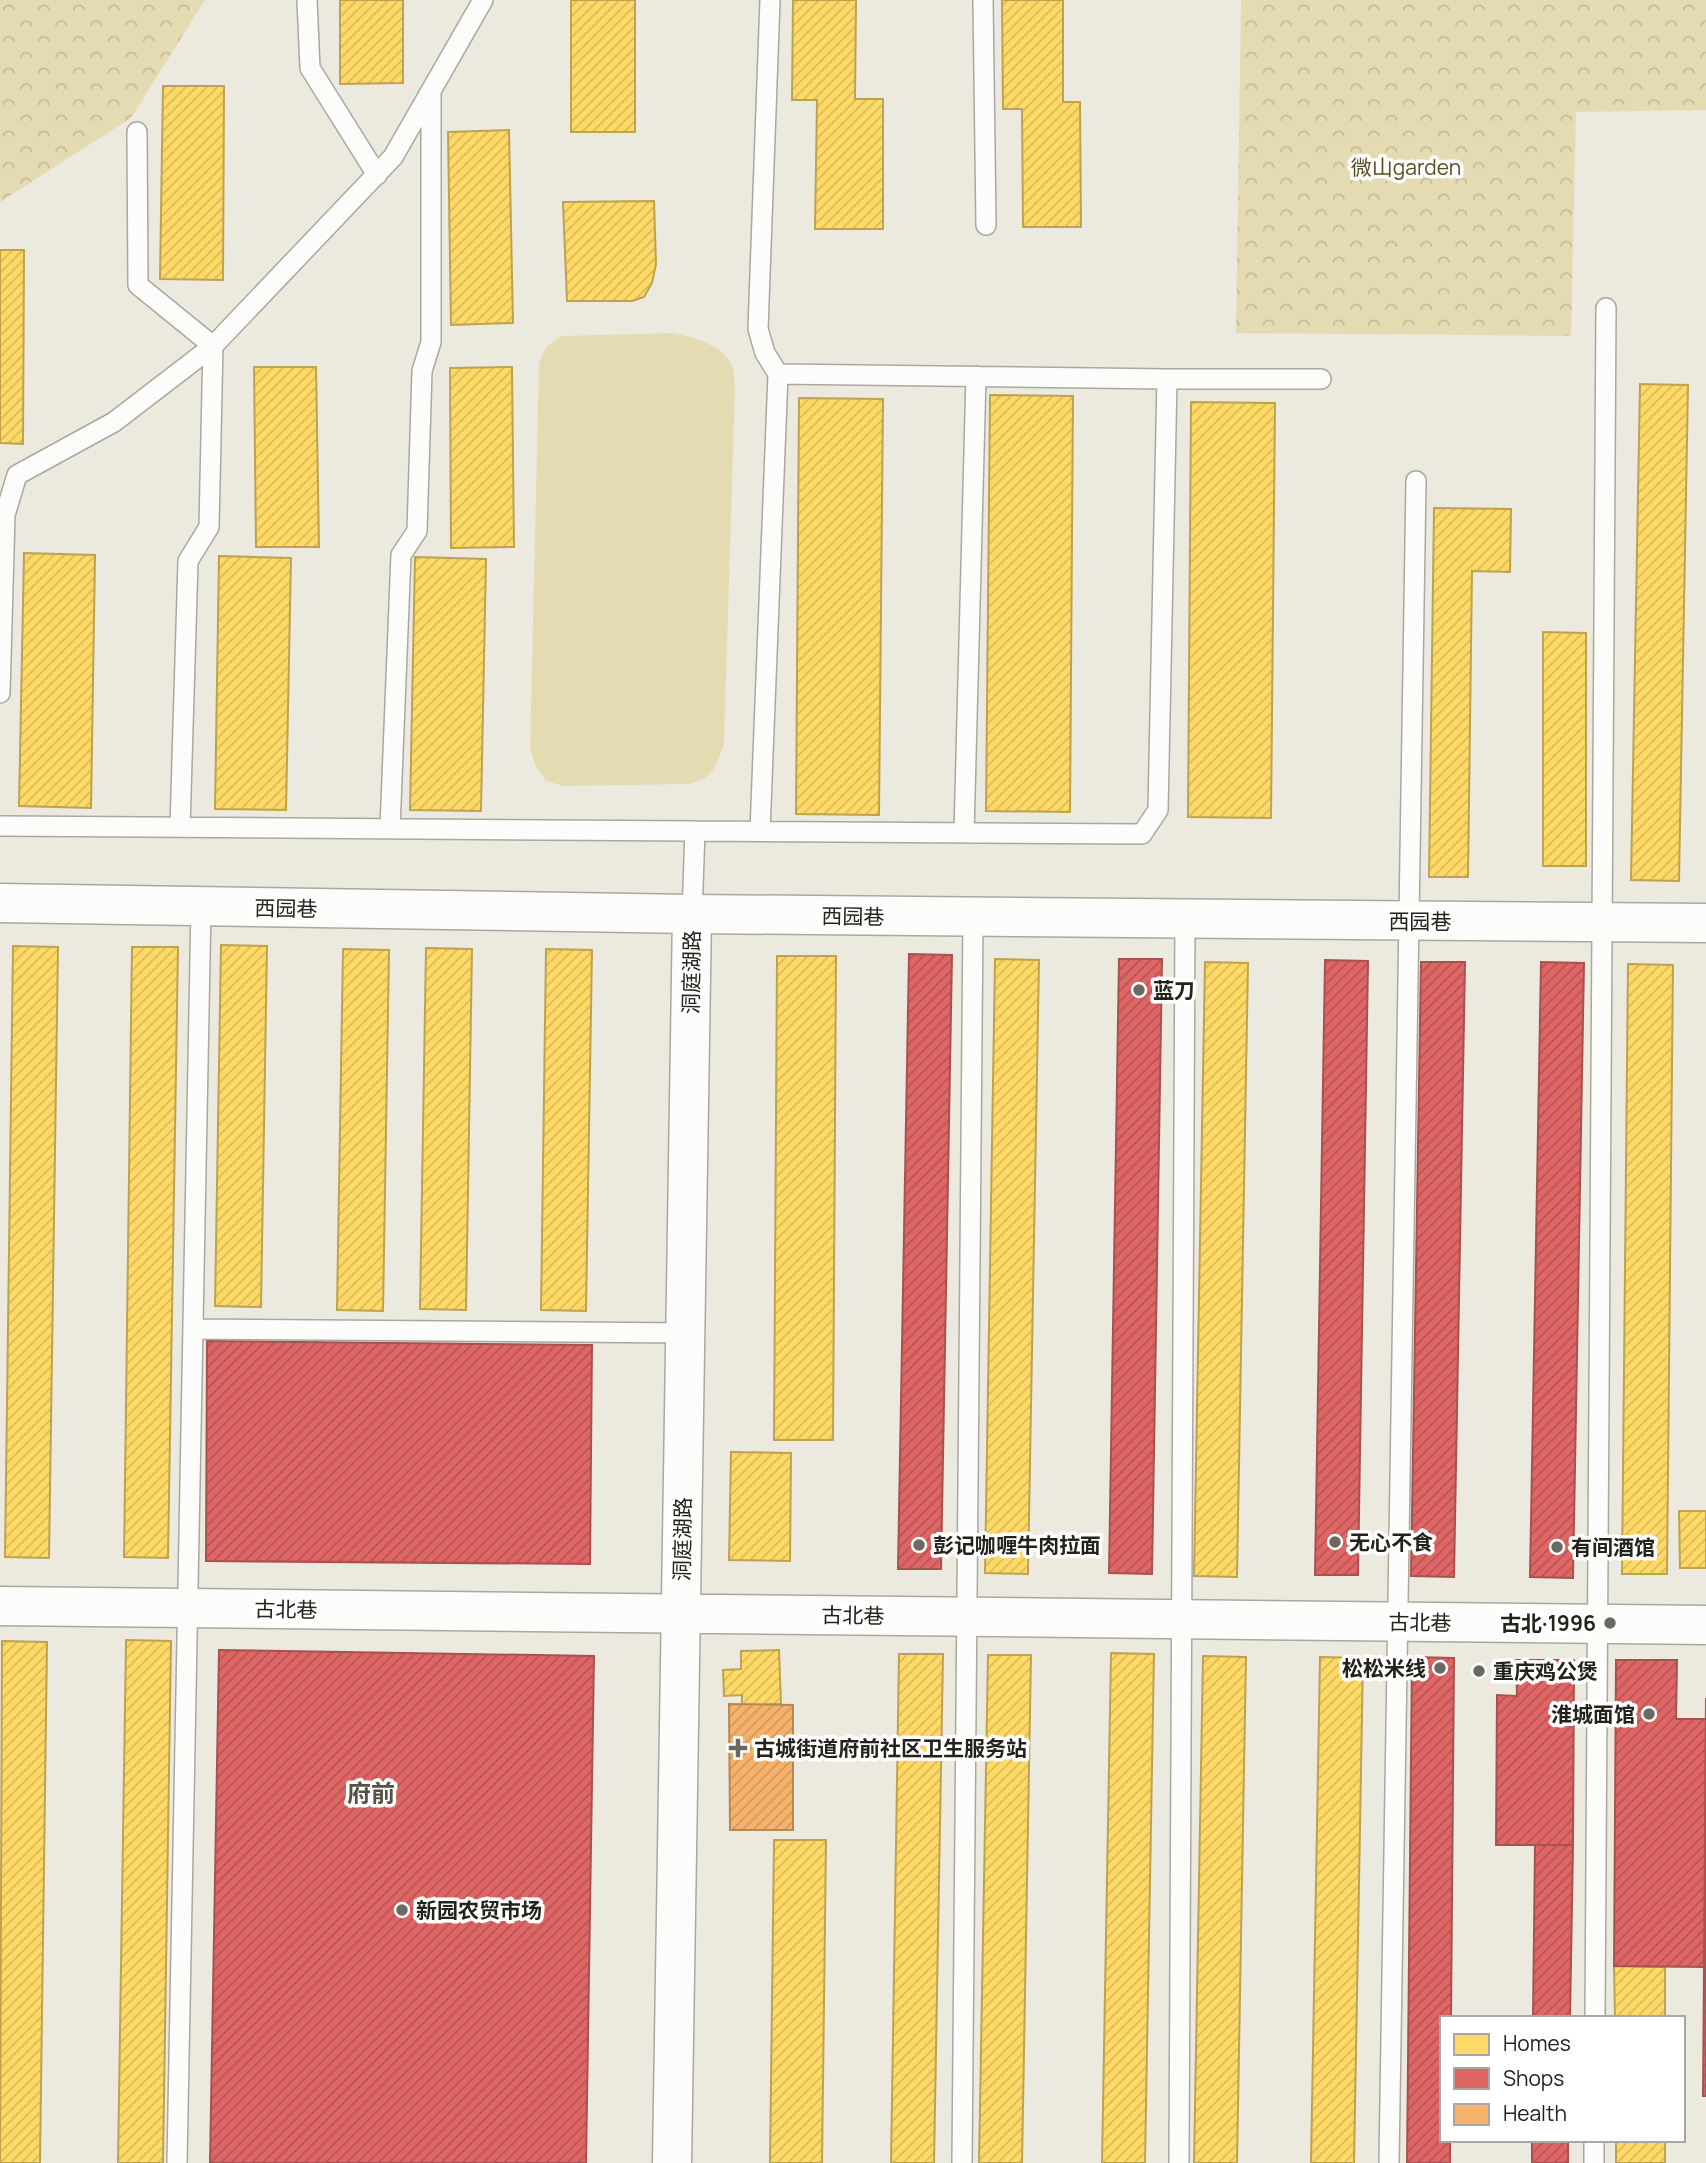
<svg xmlns="http://www.w3.org/2000/svg" width="1706" height="2163" font-family="Manrope,'Noto Sans SC',sans-serif">
	<style>
		.park { fill: url(#park-crowns) }
		.garden { fill: #e5dbb3 }
		.homes { fill: url(#homes-hatch); stroke: #bda250; stroke-width: 2 }
		.shops { fill: url(#shops-hatch); stroke: #a85250; stroke-width: 2 }
		.health { fill: url(#health-hatch); stroke: #b78753; stroke-width: 2 }
		.lines { fill: none; stroke-linecap: round; stroke-linejoin: round }
		.service-casing { stroke: #a9a8a0; stroke-width: 22 }
		.minor-casing { stroke: #a9a8a0; stroke-width: 41 }
		.service { stroke: #fcfcfa; stroke-width: 19 }
		.minor { stroke: #fcfcfa; stroke-width: 38 }
		.poi-dot { fill: #6a6860; stroke: #fff; stroke-width: 2.5 }
		.labels { text-anchor: middle; dominant-baseline: central; stroke-width: 7; stroke-linejoin: round; paint-order: stroke }
		.park-label { font-size: 21px; fill: #594e22; stroke: #fff }
		.street-label { font-size: 21px; fill: #24221b; stroke: #fff }
		.poi-label { font-size: 21px; font-weight: bold; fill: #24221b; stroke: #fff; text-anchor: start }
		.quarter-label { font-size: 24px; font-weight: bold; fill: #565242; stroke: #fff }
	</style>
	<defs>
		<pattern id="park-crowns" width="20" height="18" patternUnits="userSpaceOnUse" patternTransform="scale(1.75)"><rect width="20" height="18" fill="#e5dbb3"/><path d="M2 6a3 3 0 1 1 6 0M12 15a3 3 0 1 1 6 0" fill="none" stroke="#c4bc99"/></pattern>
		<pattern id="homes-hatch" width="6" height="6" patternUnits="userSpaceOnUse" patternTransform="scale(1.75)"><rect width="6" height="6" fill="#ffd966"/><path d="M-1 1l2-2M0 6l6-6M5 7l2-2" fill="none" stroke="#daba58"/></pattern>
		<pattern id="shops-hatch" width="6" height="6" patternUnits="userSpaceOnUse" patternTransform="scale(1.75)"><rect width="6" height="6" fill="#e06666"/><path d="M-1 1l2-2M0 6l6-6M5 7l2-2" fill="none" stroke="#b55453"/></pattern>
		<pattern id="health-hatch" width="6" height="6" patternUnits="userSpaceOnUse" patternTransform="scale(1.75)"><rect width="6" height="6" fill="#f6b26b"/><path d="M-1 1l2-2M0 6l6-6M5 7l2-2" fill="none" stroke="#d3995c"/></pattern>
	</defs>
	<rect width="100%" height="100%" fill="#eceadf"/>
	<path class="park" d="M0,0H205L131,118L0,202Z
		M1241,0H1706V110L1576,112L1571,336L1236,333Z"/>
	<path class="garden" d="M674,333C694,338 722,344 732,365C735,371 734,381 735,387L724,744C716,766 713,779 689,784L564,786L546,781L536,767L530,749L539,363L547,346L562,336Z"/>
	<path class="homes" d="M340,0H403V83L340,84Z
		M571,0H635V132H571Z
		M793,0H856L855,99H883V229H815L817,100H792Z
		M1002,0H1063V102H1080L1081,227H1023L1022,109H1003Z
		M163,86H224L223,280L160,279Z
		M509,130L513,323L451,325L448,132Z
		M654,201L656,264L652,283L644,297L632,301H567L563,202Z
		M0,250H24L23,444L0,443Z
		M254,367H316L319,547H256Z
		M512,367L514,547L451,548L450,368Z
		M1640,384L1688,385L1679,881L1631,880Z
		M990,395L1073,396L1070,812L986,811Z
		M799,398L883,399L879,815L796,814Z
		M1191,402L1275,403L1271,818L1188,817Z
		M1434,508L1511,509L1510,572L1472,571L1468,877H1429Z
		M24,553L95,555L91,808L19,806Z
		M219,556L291,558L286,810L215,809Z
		M415,557L486,559L481,811L410,810Z
		M1543,632L1586,633V866H1543Z
		M221,945L267,946L261,1307L215,1306Z
		M13,946L58,947L49,1558L5,1557Z
		M132,947H178L168,1558L124,1557Z
		M426,948L472,949L466,1310L420,1309Z
		M343,949L389,950L383,1311L337,1310Z
		M546,949L592,950L586,1311L541,1310Z
		M777,956H836L833,1440H774Z
		M995,959L1039,960L1028,1574L985,1573Z
		M1205,962L1248,963L1237,1577L1194,1576Z
		M1628,964L1673,965L1667,1574H1622Z
		M731,1452L791,1453L790,1561L729,1560Z
		M1679,1511H1706V1568H1680Z
		M126,1640L171,1641L163,2163H118Z
		M2,1641L47,1642L40,2163H0Z
		M779,1650L781,1704L742,1705V1695L724,1696L723,1670L741,1669V1651Z
		M1111,1653L1154,1654L1145,2163H1102Z
		M899,1654H943L934,2163H891Z
		M988,1655H1031L1022,2163H979Z
		M1203,1656L1246,1657L1237,2163H1194Z
		M1320,1657L1363,1658L1354,2163H1311Z
		M774,1840H826L822,2163H770Z
		M1614,1966L1665,1967V2018H1615Z
		M1616,2140H1665V2163H1616Z"/>
	<path class="shops" d="M909,954L952,955L941,1569H898Z
		M1119,959H1162L1152,1574L1109,1573Z
		M1325,960L1368,961L1358,1575H1315Z
		M1421,962H1465L1454,1577L1411,1576Z
		M1541,962L1584,963L1573,1578L1530,1577Z
		M207,1341L592,1345L590,1564L206,1561Z
		M219,1650L594,1656L586,2163H210Z
		M1412,1657L1454,1658L1451,2018H1442V2140H1450V2163H1407Z
		M1516,1660H1574L1573,1845H1496L1497,1695L1517,1696Z
		M1616,1660H1677L1676,1719H1706L1704,1967L1614,1966Z
		M1706,1698V2096H1703L1704,1967Z
		M1535,1845H1573L1570,2018H1533Z
		M1532,2140H1568V2163H1532Z"/>
	<path class="health" d="M729,1704L793,1705V1830H730Z"/>
	<g class="lines">
		<defs>
			<path id="service" d="M307,0L310,68L377,175
				M983,0L986,225
				M137,132L138,285L213,346L209,527L188,561L180,827
				M1167,379H1321
				M0,693L5,515L17,475L114,422L213,346L393,157L483,0
				M0,826L695,831
				M390,828L401,555L417,531L422,371L431,342V92
				M760,831L778,374
				M964,833L976,376
				M692,914L695,831L1142,834L1158,810L1167,379L778,374L765,353L758,329L770,0
				M193,1329L685,1333
				M1595,2018L1606,308
				M177,2163L201,906
				M962,2163L973,917
				M1179,2163L1185,919
				M1389,2163L1416,481
				M1594,2163V2140"/>
			<path id="minor" d="M0,903L692,914L1706,923
				M0,1606L1706,1625
				M672,2163L692,914"/>
		</defs>
		<use href="#service" class="service-casing"/>
		<use href="#minor" class="minor-casing"/>
		<use href="#service" class="service"/>
		<use href="#minor" class="minor"/>
	</g>
	<g class="poi-dot">
		<circle cx="1139" cy="990" r="7"/>
		<circle cx="1335" cy="1542" r="7"/>
		<circle cx="919" cy="1545" r="7"/>
		<circle cx="1557" cy="1547" r="7"/>
		<circle cx="1610" cy="1623" r="7"/>
		<circle cx="1440" cy="1668" r="7"/>
		<circle cx="1479" cy="1671" r="7"/>
		<circle cx="1649" cy="1714" r="7"/>
		<path d="M734.5 1737.5h7v7h7v7h-7v7h-7v-7h-7v-7h7z"/>
		<circle cx="402" cy="1910" r="7"/>
	</g>
	<g class="labels">
		<g class="park-label">
			<text x="1406" y="167">微山garden</text>
		</g>
		<g class="street-label">
			<text transform="translate(286 908) rotate(1)">西园巷</text>
			<text transform="translate(853 916) rotate(1)">西园巷</text>
			<text x="1420" y="921">西园巷</text>
			<text transform="translate(691 972) rotate(-89)">洞庭湖路</text>
			<text transform="translate(682 1539) rotate(-89)">洞庭湖路</text>
			<text transform="translate(286 1609) rotate(1)">古北巷</text>
			<text transform="translate(853 1615) rotate(1)">古北巷</text>
			<text transform="translate(1420 1622) rotate(1)">古北巷</text>
		</g>
		<g class="poi-label">
			<text x="1153" y="990">蓝刀</text>
			<text x="1349" y="1542">无心不食</text>
			<text x="933" y="1545">彭记咖喱牛肉拉面</text>
			<text x="1571" y="1547">有间酒馆</text>
			<text x="1596" y="1623" text-anchor="end">古北·1996</text>
			<text x="1426" y="1668" text-anchor="end">松松米线</text>
			<text x="1493" y="1671">重庆鸡公煲</text>
			<text x="1635" y="1714" text-anchor="end">淮城面馆</text>
			<text x="754" y="1748">古城街道府前社区卫生服务站</text>
			<text x="416" y="1910">新园农贸市场</text>
		</g>
		<g class="quarter-label">
			<text x="371" y="1792">府前</text>
		</g>
	</g>
	<rect x="1440" y="2016" width="245" height="126" fill="#ffffff" stroke="#a7a7a4" stroke-width="2"/>
	<rect x="1454" y="2034" width="35" height="21" fill="#ffd966" stroke="#a7a7a4" stroke-width="2"/>
	<text x="1503" y="2051" font-size="21" fill="#24221b">Homes</text>
	<rect x="1454" y="2068" width="35" height="21" fill="#e06666" stroke="#a7a7a4" stroke-width="2"/>
	<text x="1503" y="2086" font-size="21" fill="#24221b">Shops</text>
	<rect x="1454" y="2104" width="35" height="21" fill="#f6b26b" stroke="#a7a7a4" stroke-width="2"/>
	<text x="1503" y="2121" font-size="21" fill="#24221b">Health</text>
</svg>
